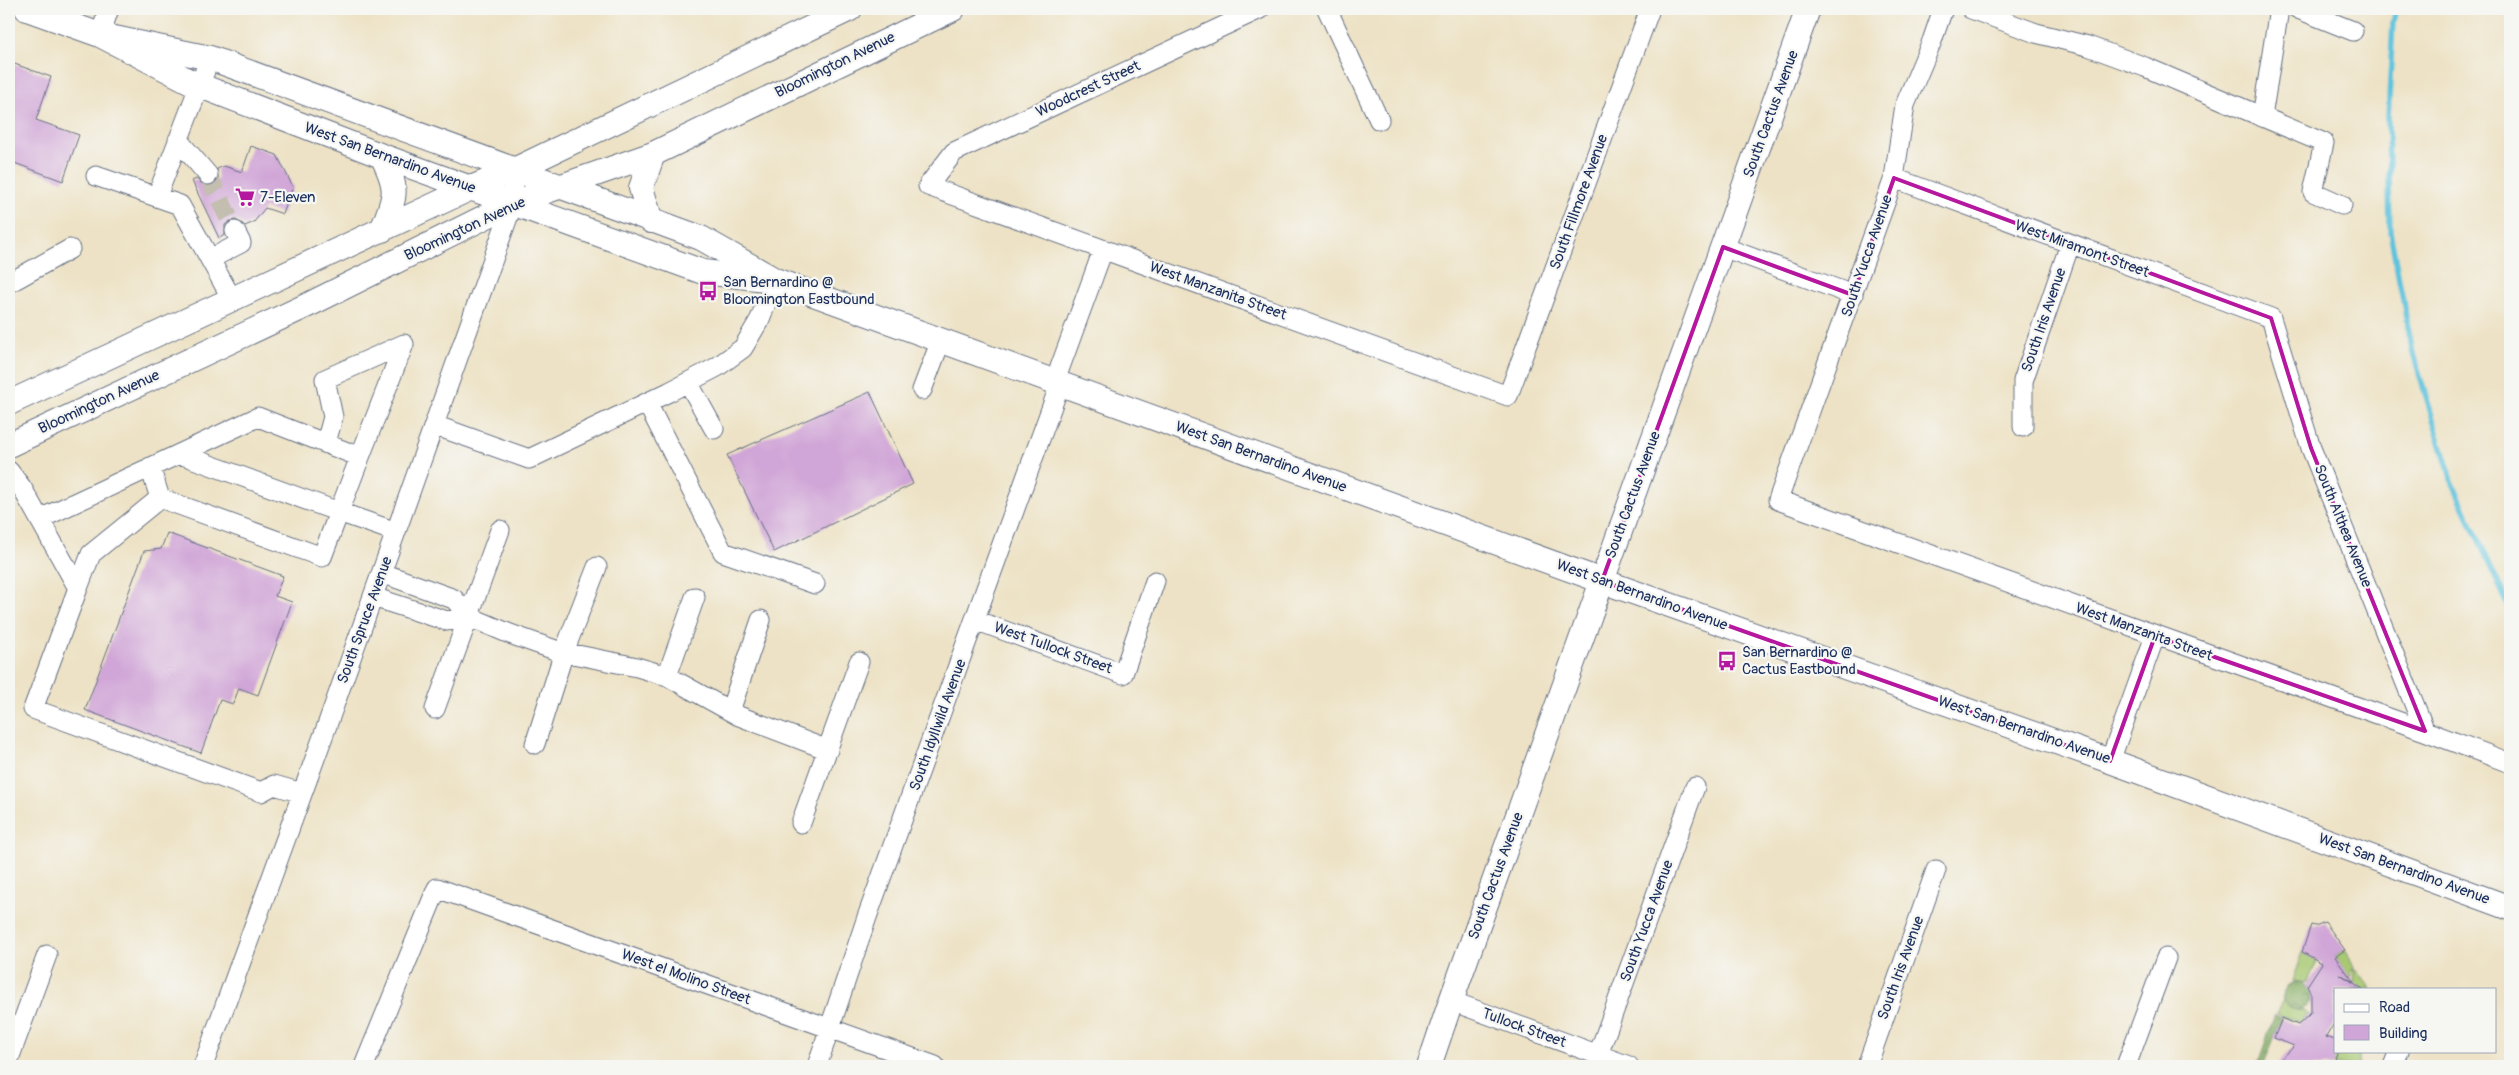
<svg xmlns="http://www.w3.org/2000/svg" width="2519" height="1075" font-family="Pangolin,sans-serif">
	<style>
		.green { fill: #a8c972; stroke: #627c68 }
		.forest { fill: url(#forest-crowns); stroke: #506e61 }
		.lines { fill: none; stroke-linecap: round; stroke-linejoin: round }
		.stream { stroke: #5fc3dd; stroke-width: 5.5 }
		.building { fill: #d0a5d7 }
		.minor-tunnel { stroke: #c3beb0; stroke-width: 19; stroke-dasharray: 19 9; stroke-linecap: butt }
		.minor-casing { stroke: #646e82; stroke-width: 21 }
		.major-casing { stroke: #646e82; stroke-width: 26 }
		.minor { stroke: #fff; stroke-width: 19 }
		.major { stroke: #fff; stroke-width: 24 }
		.marked { fill: none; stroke: #b5179e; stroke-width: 4; stroke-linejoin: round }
		.labels { text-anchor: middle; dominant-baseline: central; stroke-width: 4.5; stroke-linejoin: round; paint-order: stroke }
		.street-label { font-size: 15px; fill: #1b2f5e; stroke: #f6f6f2 }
		.poi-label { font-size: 15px; fill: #1b2f5e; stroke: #f6f6f2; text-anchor: start }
	</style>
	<defs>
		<pattern id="forest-crowns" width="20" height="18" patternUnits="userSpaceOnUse" patternTransform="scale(1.25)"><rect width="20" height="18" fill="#86ad64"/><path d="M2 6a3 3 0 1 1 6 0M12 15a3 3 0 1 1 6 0" fill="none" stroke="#6d8d56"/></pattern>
	</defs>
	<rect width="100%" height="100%" fill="#f6f6f2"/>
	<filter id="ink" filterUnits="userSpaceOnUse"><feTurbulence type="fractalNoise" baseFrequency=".02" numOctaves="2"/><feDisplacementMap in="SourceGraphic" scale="10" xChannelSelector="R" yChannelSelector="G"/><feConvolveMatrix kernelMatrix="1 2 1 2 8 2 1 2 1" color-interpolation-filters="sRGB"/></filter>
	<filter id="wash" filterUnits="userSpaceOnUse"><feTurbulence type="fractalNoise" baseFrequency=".0096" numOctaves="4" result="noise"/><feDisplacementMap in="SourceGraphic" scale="20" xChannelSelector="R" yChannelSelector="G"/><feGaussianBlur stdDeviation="1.12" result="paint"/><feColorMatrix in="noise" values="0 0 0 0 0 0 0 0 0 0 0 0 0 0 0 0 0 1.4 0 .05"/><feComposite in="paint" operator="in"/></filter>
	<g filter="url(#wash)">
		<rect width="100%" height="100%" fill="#ede2c5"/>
		<path class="green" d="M2345,950L2355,966L2349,979L2340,974L2342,967L2335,957Z
			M2302,952L2317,960C2315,969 2310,974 2308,983L2292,981Z
			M2355,968L2371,989H2351L2354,983Z
			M2284,1001C2287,1007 2295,1011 2302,1010L2309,1015L2303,1018V1023L2277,1014Z
			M2338,1051H2360L2358,1066H2337L2334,1064L2330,1066Z"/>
		<path class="forest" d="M2283 996a14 14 0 1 1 28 0a14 14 0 1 1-28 0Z
			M2275,1015L2282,1018L2263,1066H2257Z"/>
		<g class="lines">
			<path class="stream" d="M2396,9L2393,22L2388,119L2390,232L2413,354L2452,481L2510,609"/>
		</g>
		<g id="blocks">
			<path class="building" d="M9,62L51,77L36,120L79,135L63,181L9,161Z
				M251,146L277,155L293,187L283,214L265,208L254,222L245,226L236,220L230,221L225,225V235L219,238L192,181L196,179L204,185L211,186L218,179L217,169L224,166L242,172Z
				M870,392L913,484L774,552L727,455Z
				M167,533L283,576L275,596L292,602L258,695L239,688L233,704L220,700L201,753L85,710L144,551L161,549Z
				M2325,922L2345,950L2335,957L2354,982L2340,974L2363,989H2335V1022L2326,1037L2335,1040V1051H2338L2333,1066H2275L2294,1046L2274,1038L2282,1018L2298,1025L2311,1013V994L2307,986L2322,963L2302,952L2311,925L2315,926Z"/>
		</g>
	</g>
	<g filter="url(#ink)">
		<use href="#blocks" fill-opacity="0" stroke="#646e82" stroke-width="1"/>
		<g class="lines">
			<path class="minor-tunnel" d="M208,175L235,231"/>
			<defs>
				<path id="minor" d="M1260,9L954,152L928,186L1508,396L1650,9
					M1327,9L1379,120
					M1943,9L1932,41L1905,105L1894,178L1778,500L2425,731L2510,763
					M1971,9L2036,33L2088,46L2145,67L2324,143L2313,192L2342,205
					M2298,9L2353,31
					M100,35L109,9
					M2262,117L2279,9
					M178,140L208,175
					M96,176L180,205L233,301
					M1894,178L2271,318L2311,448L2425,731
					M157,196L210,58
					M1723,247L1853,295
					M210,259L241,243L235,231
					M9,283L70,249
					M1055,381L1103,250
					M688,382L714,429
					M922,390L941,340
					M647,403L723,552L815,584
					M434,425L529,459L669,392L717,367L743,348L760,319L775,280
					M2023,427V381L2070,244
					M326,443L333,417L325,379L404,344L360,457
					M9,471L22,488L78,588L33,709L261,792L274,785L302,793
					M160,498L322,557L339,512L180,454
					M40,519L258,417L360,457L339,512L396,532
					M382,573L454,599L470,617L510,634L558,651L637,667L667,676L739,716L828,750
					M78,588L91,554L160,498L150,467
					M373,597L447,621L470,617
					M975,620L1123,674L1155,581
					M667,676L695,597
					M435,709L500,530
					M730,711L761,620
					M535,744L564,652L597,567
					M2110,761L2155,636
					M801,823L859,662
					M1451,1001L1629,1066
					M1598,1055L1695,787
					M9,1059L47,955
					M203,1066L325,731L513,203L514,170
					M364,1066L437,888L935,1066
					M817,1066L867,917L1060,384
					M1867,1066L1936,870
					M2126,1066L2166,958
					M2393,1066L2399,1051"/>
				<path id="major" d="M27,9L100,35L193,83L382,156L703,272L766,279
					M100,35L210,58L701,238L775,280L1602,581L2110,761L2510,908
					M382,156C399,190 396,195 382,230
					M651,221L641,188L653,154
					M9,403L471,188L514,170L850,9
					M9,445L310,304L513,203L653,154L953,9
					M1429,1066L1451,1001L1808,9"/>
			</defs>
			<use href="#minor" class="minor-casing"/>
			<use href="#major" class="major-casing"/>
			<use href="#minor" class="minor"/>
			<use href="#major" class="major"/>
		</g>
	</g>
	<path class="marked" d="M1894,178L2271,318L2311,448L2425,731L2155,636L2110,761L1602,581L1723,247L1853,295Z"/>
	<defs>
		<symbol id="supermarket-bare" viewBox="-9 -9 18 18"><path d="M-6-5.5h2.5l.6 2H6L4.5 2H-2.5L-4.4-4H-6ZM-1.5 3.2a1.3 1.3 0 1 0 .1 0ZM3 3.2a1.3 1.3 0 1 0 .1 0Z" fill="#b5179e" stroke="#f6f6f2" stroke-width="2.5" paint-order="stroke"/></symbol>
		<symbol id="bus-bare" viewBox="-9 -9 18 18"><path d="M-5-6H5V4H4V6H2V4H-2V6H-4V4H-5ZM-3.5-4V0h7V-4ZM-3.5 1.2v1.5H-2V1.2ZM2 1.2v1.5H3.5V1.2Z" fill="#b5179e" stroke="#f6f6f2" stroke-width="2.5" paint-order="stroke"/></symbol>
	</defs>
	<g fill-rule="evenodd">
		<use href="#supermarket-bare" x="231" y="183" width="28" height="28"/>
		<use href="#bus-bare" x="694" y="277" width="28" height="28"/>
		<use href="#bus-bare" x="1713" y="647" width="28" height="28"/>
	</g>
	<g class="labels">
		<g class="street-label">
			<text transform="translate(835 65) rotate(-26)">Bloomington Avenue</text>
			<text transform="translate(1088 89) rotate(-25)">Woodcrest Street</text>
			<text transform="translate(1771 114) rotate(-70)">South Cactus Avenue</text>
			<text transform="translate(390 158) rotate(20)">West San Bernardino Avenue</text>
			<text transform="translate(1579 202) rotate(-70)">South Fillmore Avenue</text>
			<text transform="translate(465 229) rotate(-25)">Bloomington Avenue</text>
			<text transform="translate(2082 249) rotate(20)">West Miramont Street</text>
			<text transform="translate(1867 256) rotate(-71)">South Yucca Avenue</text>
			<text transform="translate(1218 291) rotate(20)">West Manzanita Street</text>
			<text transform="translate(2044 320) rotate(-71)">South Iris Avenue</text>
			<text transform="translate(99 402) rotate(-25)">Bloomington Avenue</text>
			<text transform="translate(1261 457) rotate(20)">West San Bernardino Avenue</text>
			<text transform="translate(1633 495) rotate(-70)">South Cactus Avenue</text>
			<text transform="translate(2343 526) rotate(68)">South Althea Avenue</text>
			<text transform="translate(1642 595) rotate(20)">West San Bernardino Avenue</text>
			<text transform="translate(365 620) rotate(-70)">South Spruce Avenue</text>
			<text transform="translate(2144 632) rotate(20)">West Manzanita Street</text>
			<text transform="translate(1053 648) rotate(20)">West Tullock Street</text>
			<text transform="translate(938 725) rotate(-70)">South Idyllwild Avenue</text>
			<text transform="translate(2024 730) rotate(19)">West San Bernardino Avenue</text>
			<text transform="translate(2404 869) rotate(20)">West San Bernardino Avenue</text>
			<text transform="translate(1496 876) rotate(-70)">South Cactus Avenue</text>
			<text transform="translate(1647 921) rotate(-70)">South Yucca Avenue</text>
			<text transform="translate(1901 968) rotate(-70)">South Iris Avenue</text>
			<text transform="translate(686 977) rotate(20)">West el Molino Street</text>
			<text transform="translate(1524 1028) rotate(20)">Tullock Street</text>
		</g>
		<g class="poi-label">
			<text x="260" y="197">7-Eleven</text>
			<text x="723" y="282">San Bernardino @<tspan x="723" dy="17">Bloomington Eastbound</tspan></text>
			<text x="1742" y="652">San Bernardino @<tspan x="1742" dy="17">Cactus Eastbound</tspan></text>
		</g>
	</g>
	<rect width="2519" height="1075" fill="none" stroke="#f6f6f2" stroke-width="30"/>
	<rect x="2334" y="988" width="162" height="65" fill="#f6f6f2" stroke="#9ea6b7"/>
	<rect x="2344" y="1004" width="25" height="8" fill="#ffffff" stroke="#9ea6b7"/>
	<text x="2379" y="1012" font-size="15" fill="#1b2f5e">Road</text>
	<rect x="2344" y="1025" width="25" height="15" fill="#d0a5d7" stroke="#9ea6b7"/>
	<text x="2379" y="1038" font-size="15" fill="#1b2f5e">Building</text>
</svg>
